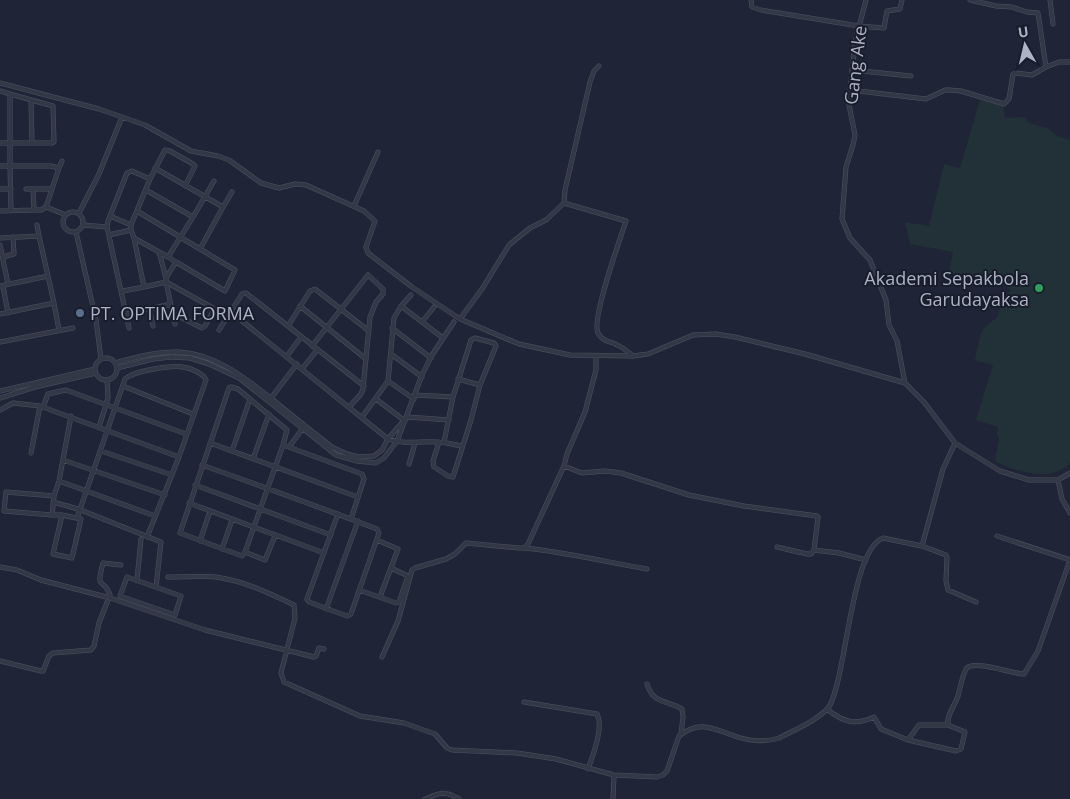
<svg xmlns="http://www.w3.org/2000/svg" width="1070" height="799" font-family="'Open Sans',sans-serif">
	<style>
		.park { fill: #213137 }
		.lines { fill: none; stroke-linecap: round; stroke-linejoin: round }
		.street-casing { stroke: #4d5262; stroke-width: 5 }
		.street { stroke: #333847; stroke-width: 4 }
		.leisure-dot { fill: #2e9e5b; stroke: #181d2b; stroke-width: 2 }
		.service-dot { fill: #5c6f8a; stroke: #181d2b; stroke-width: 2 }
		.labels { text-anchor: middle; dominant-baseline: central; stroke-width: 4; stroke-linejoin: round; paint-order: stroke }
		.street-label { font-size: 18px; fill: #adb2c4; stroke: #181d2b }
		.poi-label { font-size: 18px; fill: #adb2c4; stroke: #181d2b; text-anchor: end }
	</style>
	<rect width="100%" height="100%" fill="#1f2536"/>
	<path class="park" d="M980,100L1003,106L1005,118L1025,117L1029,123L1048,128L1057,136L1070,140V463C1052,483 1015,472 995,461L999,438L997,434L998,427L976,420L993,365L975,360L980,336L984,328L997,317L1004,299L1011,290L1005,286L949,274L953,252L910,244L905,222L929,226L944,164L960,168Z"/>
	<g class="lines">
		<defs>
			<path id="street" d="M751,0L752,7L761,10L859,26L884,28L887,11L900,9L902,0
				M866,0L856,38L852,70L849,105L855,135L853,145L846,167L842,219L850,238L870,260L886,300L889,325L897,341L905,383
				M970,0L996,6L1012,7L1027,12L1038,13L1046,67L1059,62H1070
				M1050,0L1053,24
				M852,70L911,76
				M0,83L99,109L145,125L191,151L218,156L229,160L261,183L279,188L295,184L306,185L364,211L375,221L366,247L368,253L412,287L460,319L519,344L570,355L633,356L648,354L693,335L716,334L735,337L805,354L905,383L924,402L955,443L1000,471L1029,480H1058L1070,473
				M850,90L926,99L945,90H949L961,91L1004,104L1009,99L1013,74L1016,73L1032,75L1046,67
				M0,91L10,94
				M31,100L32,143
				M0,143C17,143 35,143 52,143L54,142L53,106L10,94V166H0
				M59,168L62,161
				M0,189H11
				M33,189H51
				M146,190L193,217L214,181
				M564,203L626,221C620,239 591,320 598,333C603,342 610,341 617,345C623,347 628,352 633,356
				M354,206L378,152
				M223,207L232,192
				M34,210H41L46,207L66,215
				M0,211L34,210L33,189H26
				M11,211L10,166H51L59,168L46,207
				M137,211L200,249L223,207L155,168
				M63 222a10 10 0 1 1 20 0a10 10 0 1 1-20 0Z
				M79,213L99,174L122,117
				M110,216L131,225
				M37,225L39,236
				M83,225L107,227L129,328
				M107,227L108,221L127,173L132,171L150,179
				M131,230L134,238L168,257L193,217
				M76,232L96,320L101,359
				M109,235L131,230V225L150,179L165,150L170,151L193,164L195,166L185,186
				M0,238L39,236L48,276L0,286
				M0,245L8,284
				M3,257L14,254L13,237
				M176,262L225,291L235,270L200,249
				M166,278L176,262L168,257
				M166,282L213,308L214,310L205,326L202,328L174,314
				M166,282L175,324
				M3,286L8,313
				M144,287L166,282V278L159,252
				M123,291L144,287L134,238
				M54,303L59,330
				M300,306L366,359
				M401,306L443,338
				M149,308L153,326
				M231,312L388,439C404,445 421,441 437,442C446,442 454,445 462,446
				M0,314L54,303L48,276
				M127,314L171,304
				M460,319L482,289L509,245L530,228L546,220L564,203L565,190L590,82L594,71L599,66
				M422,322L434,307
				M288,326L310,291L315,289L369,331
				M392,328L431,358
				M219,330L242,294L246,293L364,386
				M0,342L73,328
				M312,346L368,275L383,289V294L376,302L370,317L363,389L361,394L350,406
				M391,354L422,377
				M287,356L301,337
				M95 369a11 11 0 1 1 22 0a11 11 0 1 1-22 0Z
				M115,363C135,357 158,351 179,352C218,354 249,381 278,404C296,419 314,433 332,447L347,454L359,457L374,456L382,450L388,439L406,418
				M117,368L153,359L171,357L190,358L209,364L239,378L336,455L357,461L376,463L384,458L397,441L422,375L432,355L454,322
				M302,369L317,350
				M458,379L480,385
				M388,381L414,399
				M123,386L193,414
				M231,387L238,389L287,430L283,445L245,552L242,556L180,533L229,388Z
				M0,391L95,369
				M415,395L453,397
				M0,398L35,387L96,373
				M271,398L297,364
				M376,399L405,421
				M43,407L48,394L66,390L186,434
				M0,410L13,403L40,406L179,457
				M362,417L388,381L394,318L401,306L411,295
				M407,417L449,420
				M99,427L108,398L107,380
				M439,442L433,461L434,467L448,476L453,477L471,420L480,385L496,346L494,343L475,338L471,340L453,397L444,442
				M210,443L358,497
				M955,443L943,469L922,546L946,555L947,557L946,581L948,590L976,602
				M283,445L362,474L364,479L351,519
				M289,447L303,428
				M101,451L172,475
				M232,451L250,399
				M31,453L40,406
				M253,459L269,414
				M63,460L165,495
				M409,464L415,443
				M202,465C261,486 319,507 377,529L379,533L351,614L347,616L309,602L307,599L338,514
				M564,466L582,473L605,471L621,473L689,495L744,506L817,516L818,517L814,550L839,553L866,560
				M1058,480L1062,499L1070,513
				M59,481L155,516
				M195,485L331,535
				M54,496L6,492L4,511L52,515L54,496L59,481L71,416
				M53,502L78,509L161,542L156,587
				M189,503L324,553
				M52,515H62L81,519L72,558L53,554L62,515
				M77,518L125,379C133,371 171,365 183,367C190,368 203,373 206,380L179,457L147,537
				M997,536L1070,560
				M377,540L398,549L380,597
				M200,541L210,511
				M777,547L807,554H811L814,550
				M524,548C566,552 606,562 647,569
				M222,549L232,520
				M245,552L265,560L275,536
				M0,567L17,570L41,580L110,598L205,630L314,657L316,656L319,648L324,649
				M127,577L181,596L175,615L120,596Z
				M168,577C184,577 201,576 216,577C244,581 269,593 294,605L295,618L281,673L284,682L360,716L404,723L435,734L447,748L452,750L517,753L556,759L614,775L657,777L663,775L667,771L679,736C699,720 712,728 732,735C746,741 765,743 779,738C792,731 823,718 830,705C847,672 851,550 883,538L922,546
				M137,580L141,539
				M359,590L396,603L399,602L408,576L391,568
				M326,609L358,521
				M382,657L398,621L412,570L415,568L446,559L455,554L466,543L519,548H524L528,544L564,466L567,454L585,412L596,370V356
				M0,661L41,671H43L49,656L53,653L91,650L94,646L99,623L110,595C104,577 95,592 103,563L121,565
				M647,684C653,704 666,700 682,709L683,717L681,734
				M524,702L597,714C604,727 593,755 588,769
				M827,709C843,722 855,726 874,717L881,729L908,740L956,751L961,749L965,732L948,725C946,716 955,705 958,696C960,688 962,677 966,669C973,659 1012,674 1024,674L1038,651L1070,560
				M908,740L919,725H948
				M425,799C440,793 444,790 459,799
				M613,799L614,775"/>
		</defs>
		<use href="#street" class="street-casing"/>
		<use href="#street" class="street"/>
	</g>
	<circle class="leisure-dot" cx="1039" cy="288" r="5"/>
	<circle class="service-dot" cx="80" cy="313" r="5"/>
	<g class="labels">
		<g class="street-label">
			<text transform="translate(855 65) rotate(-83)">Gang Ake</text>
		</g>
		<g class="poi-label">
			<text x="1029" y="278">Akademi Sepakbola<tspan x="1029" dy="21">Garudayaksa</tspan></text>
			<text x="90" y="313" text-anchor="start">PT. OPTIMA FORMA</text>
		</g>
	</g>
	<g transform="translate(1025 45) rotate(352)" stroke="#181d2b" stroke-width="4" paint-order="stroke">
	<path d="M0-4L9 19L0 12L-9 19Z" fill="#adb2c4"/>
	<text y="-8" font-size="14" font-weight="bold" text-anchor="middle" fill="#adb2c4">U</text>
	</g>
</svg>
